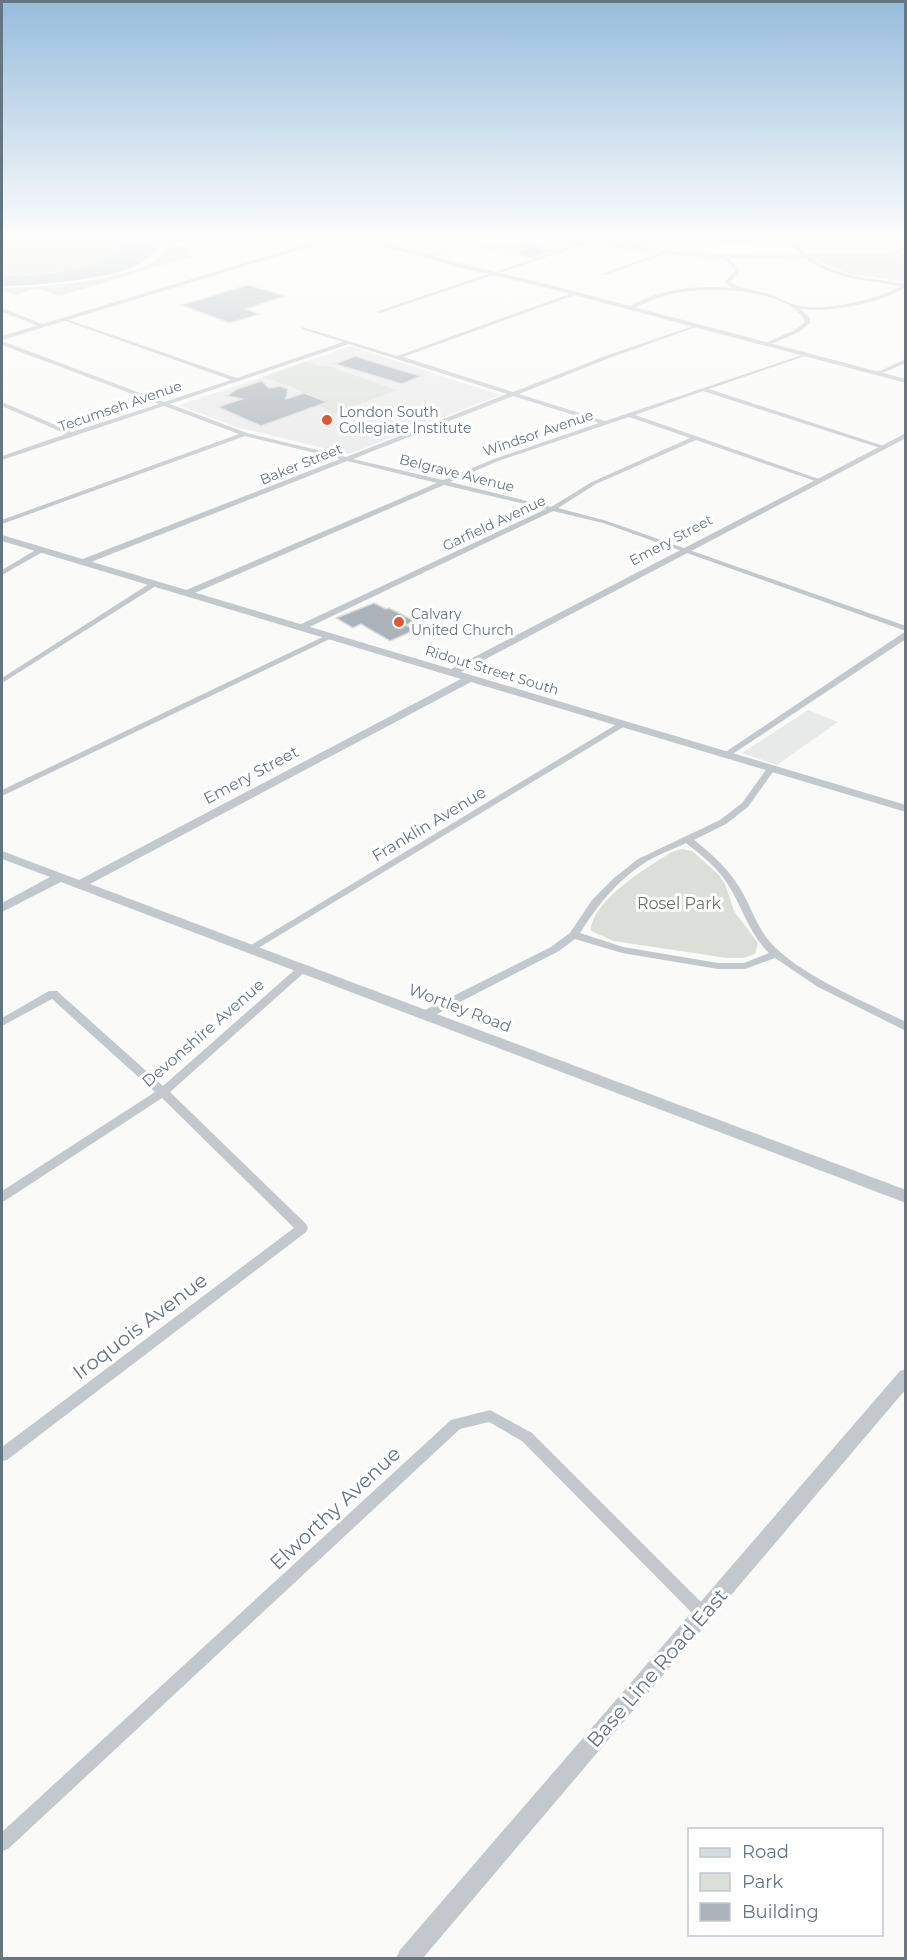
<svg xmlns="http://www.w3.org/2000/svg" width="907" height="1960" font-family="Montserrat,sans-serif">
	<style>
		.built { fill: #e8e9e9 }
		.green { fill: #dadfd7 }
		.water { fill: #bbc7cb }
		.building { fill: #aab3b9; stroke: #dcdcda; stroke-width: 1.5 }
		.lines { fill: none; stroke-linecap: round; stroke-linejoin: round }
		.minor { fill: #c3c8cc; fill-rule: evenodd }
		.tertiary { fill: #c3c8cc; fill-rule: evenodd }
		.secondary { fill: #d6dbdf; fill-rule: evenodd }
		.poi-dot { fill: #e4572e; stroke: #fff; stroke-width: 2 }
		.labels { text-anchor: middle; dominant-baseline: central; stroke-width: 6; stroke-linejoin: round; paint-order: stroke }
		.far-street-label { font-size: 14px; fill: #657683; stroke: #fff }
		.far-poi-label { font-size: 14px; fill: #657683; stroke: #fff; text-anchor: start }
		.street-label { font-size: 16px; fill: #657683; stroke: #fff }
		.park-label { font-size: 16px; fill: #687a64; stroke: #fff }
		.near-street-label { font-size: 20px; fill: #657683; stroke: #fff }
	</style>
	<rect width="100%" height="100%" fill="#fafaf8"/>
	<path class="built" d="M460,237H497L570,247L534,259L467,246L435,257L428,254L455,244L444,241Z
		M547,237H657L629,246Z
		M350,346L500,395L349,454L236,427L179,405L260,378L272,380L329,403L320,407L328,410L396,390L325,365L320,366L307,361Z
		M808,710L838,722L777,765L742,753Z"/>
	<path class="green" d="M2,237H128C124,242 120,248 116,252C93,274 32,274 2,276Z
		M177,237H195L174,244L188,248L185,254L193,256L59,296L37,288L15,295L2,290V288C39,288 129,280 159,258C166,253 171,244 177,237Z
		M673,237H743L755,240L749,244L668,239Z
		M905,257V281H903L849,274L811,258Z
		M307,361L320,366L325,365L397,390L333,414L319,406L328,402L272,380L260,378Z
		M682,849L692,851L719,875L725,884L734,911L758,943L755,954L743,958H727L614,941L591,931C591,901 649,866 672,852Z"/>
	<path class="water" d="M129,237H167C160,245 152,254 144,261C123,279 31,286 2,286V276C33,275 82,274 109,257C117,252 122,244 129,237Z"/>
	<path class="building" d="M528,245L532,246L550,251L531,258L518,254Z
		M248,285L285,296L246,309L259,314L230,323L181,305Z
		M355,356L400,370L421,376L402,384L335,364Z
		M262,381L269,388L280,386L288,389L286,399L304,393L328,402L261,426L218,407L242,399L227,396L237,389Z
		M374,603L386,609L389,608L415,621L406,625L415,630L390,641L361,624L353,628L336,618Z"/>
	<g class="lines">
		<path class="minor" d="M805,237H811L797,244C820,277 870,278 906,284V287C876,305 834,312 800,309L810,318V323L799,332L767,346L764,344L765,343L795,330L805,322C790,287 703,286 671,294C657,297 645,304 632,309L627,308C658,289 696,285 732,288L725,282L735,270L724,257L726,256L740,270L730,282C741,289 752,289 765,293C777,296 786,303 796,305C821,313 879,299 901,286C863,280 815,277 792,244Z
			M581,243L585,244L380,313L375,312Z
			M906,247V250L889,256L885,255Z
			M663,252L667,253L605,275L601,274Z
			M575,292L580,293L403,357L513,392L608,355L699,324V326L612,357L519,394L605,421L808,353V355L709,389L884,446V448H880L703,391L635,415L819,479V481H815L696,440L596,484L558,508L607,521L906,626V631L603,523L553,511L303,630H297V626L546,509L444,485L190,595H184V591L437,483L347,461L86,564H80V560L340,459L245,436L2,524V520L239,434L164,406L2,460V456L66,434L2,406V402L72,432L159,404L2,345V341L164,402L231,380L63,320V318L237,378L343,342L302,329V327L397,356ZM349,344L507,394L346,457L247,433L170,404ZM513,396L599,423L494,459L443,480L353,459ZM629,417L690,438L592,482L551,507L450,482L498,461Z
			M2,308L45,325L46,326L41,327L2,312Z
			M906,359V363L880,374L875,373Z
			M39,548L46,550L2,575V570Z
			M152,582L159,584L2,683V678Z
			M903,633H906V639L728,757H722L721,755Z
			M327,635H333L334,637L2,796V790Z
			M622,721L625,722V726L255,950H247L246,948Z
			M771,766L775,769L748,807L726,824L694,840C712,854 729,869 741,890C751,907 757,927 770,942C799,975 866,1002 906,1022V1031L818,987L775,958L745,969H718L622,953L575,939L559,951L431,1017H423L422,1014L423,1011L551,947L570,933L592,900L614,878L638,859L720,820L742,803L768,767ZM686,843C701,855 717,867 727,883C742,906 749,934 769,953L744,963H718L623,947L580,933C598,905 615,883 643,864C656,855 672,850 686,843Z
			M303,965L308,968L307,970L170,1092L306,1224L308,1228L306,1232L7,1460L2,1461V1447L294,1228L162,1098L6,1200L2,1202V1191L155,1092L52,999L2,1026V1018L49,991H57L163,1086L299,966Z
			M490,1410L532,1433L708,1609L711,1614L708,1619L703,1622L698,1619L522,1441L489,1422L460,1429L8,1849L2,1851V1832L451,1420Z"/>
		<path class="tertiary" d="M331,237H341L2,340V336Z
			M350,237H360L469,266L539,282L906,379V383L536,285L466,269Z
			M659,237H668L631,250L626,249Z
			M906,433V438L461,672L906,805V812L471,682L90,884L906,1190V1203L61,882L2,912V903L50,877L2,859V851L79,880L461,679L2,541V535L451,669Z
			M906,1369V1389L423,1958H396L400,1950L900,1371Z"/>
		<path class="secondary" d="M515,237H539L714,255L906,253V257L714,259Z"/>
	</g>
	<linearGradient id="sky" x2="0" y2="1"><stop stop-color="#96bcdc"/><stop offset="0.46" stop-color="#fdfdfc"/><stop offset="1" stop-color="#fdfdfc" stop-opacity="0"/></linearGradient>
	<rect width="907" height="512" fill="url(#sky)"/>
	<g class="poi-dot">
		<circle cx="327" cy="420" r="6"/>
		<circle cx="399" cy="622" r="6"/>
	</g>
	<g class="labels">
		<g class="far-street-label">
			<text transform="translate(120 406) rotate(-19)">Tecumseh Avenue</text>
			<text transform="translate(538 433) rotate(-19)">Windsor Avenue</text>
			<text transform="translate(301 464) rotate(-22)">Baker Street</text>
			<text transform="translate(457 473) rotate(14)">Belgrave Avenue</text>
			<text transform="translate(494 523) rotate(-25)">Garfield Avenue</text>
			<text transform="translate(671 540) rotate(-28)">Emery Street</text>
			<text transform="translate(492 670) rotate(17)">Ridout Street South</text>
		</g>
		<g class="far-poi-label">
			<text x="339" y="412">London South<tspan x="339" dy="16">Collegiate Institute</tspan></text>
			<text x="411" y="614">Calvary<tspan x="411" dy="16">United Church</tspan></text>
		</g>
		<g class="street-label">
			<text transform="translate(251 775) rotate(-28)">Emery Street</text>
			<text transform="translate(429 824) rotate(-31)">Franklin Avenue</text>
			<text transform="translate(460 1008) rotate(21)">Wortley Road</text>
			<text transform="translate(203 1033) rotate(-41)">Devonshire Avenue</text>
		</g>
		<g class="park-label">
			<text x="679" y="903">Rosel Park</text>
		</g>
		<g class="near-street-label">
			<text transform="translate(140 1326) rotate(-37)">Iroquois Avenue</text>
			<text transform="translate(335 1508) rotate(-43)">Elworthy Avenue</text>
			<text transform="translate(657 1668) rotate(-49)">Base Line Road East</text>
		</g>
	</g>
	<rect width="907" height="1960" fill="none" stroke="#657683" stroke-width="6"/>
	<rect x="688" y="1828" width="195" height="108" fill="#ffffff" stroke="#c1c8cd" stroke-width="1.5"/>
	<rect x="700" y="1848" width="30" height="9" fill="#d6dbdf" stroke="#c1c8cd" stroke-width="1.5"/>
	<text x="742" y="1858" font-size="18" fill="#657683">Road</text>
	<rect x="700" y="1873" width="30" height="18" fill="#dadfd7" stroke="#c1c8cd" stroke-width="1.5"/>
	<text x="742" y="1888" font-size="18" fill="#657683">Park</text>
	<rect x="700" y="1903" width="30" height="18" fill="#aab3b9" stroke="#c1c8cd" stroke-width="1.5"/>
	<text x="742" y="1918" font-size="18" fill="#657683">Building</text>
</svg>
